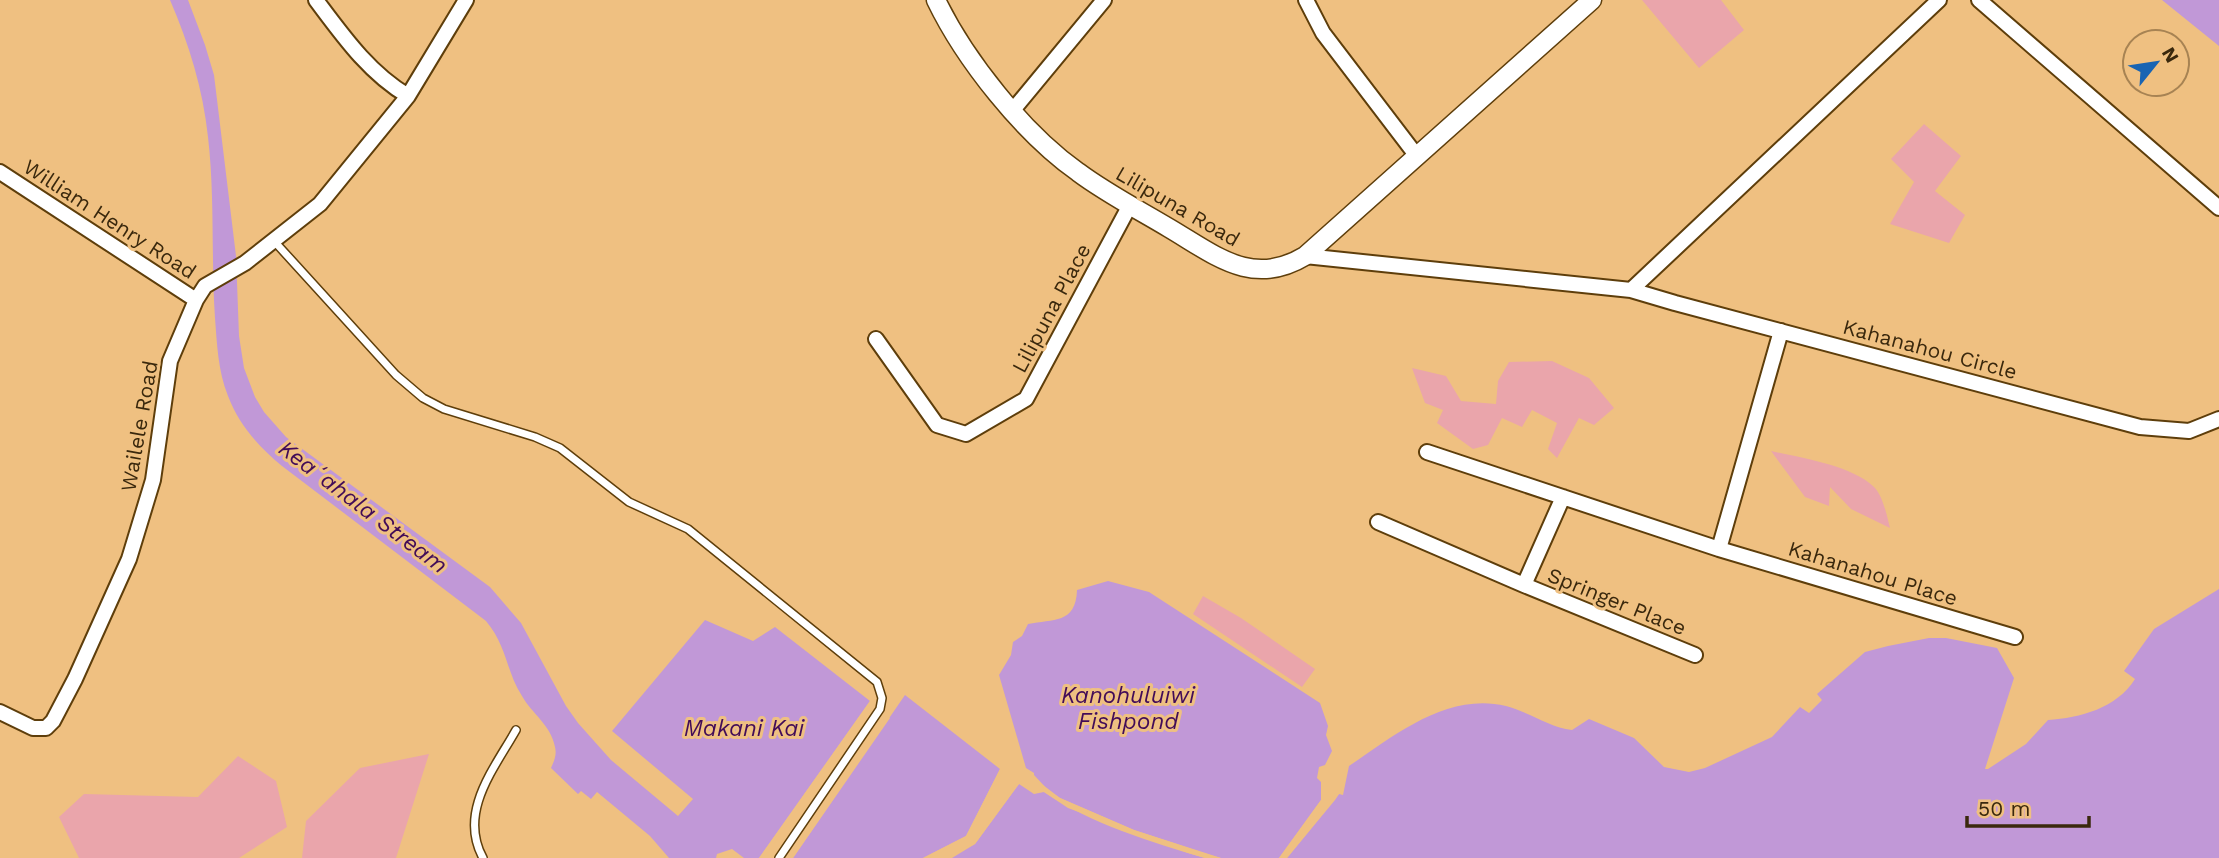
<svg xmlns="http://www.w3.org/2000/svg" width="2219" height="858" font-family="'Work Sans',sans-serif">
	<style>
		.green { fill: #eaa5ab }
		.water { fill: #c198d7 }
		.pier { fill: #efc081 }
		.lines { fill: none; stroke-linecap: round; stroke-linejoin: round }
		.service-casing { stroke: #5e3e0b; stroke-width: 10 }
		.minor-casing { stroke: #5e3e0b; stroke-width: 18 }
		.tertiary-casing { stroke: #5e3e0b; stroke-width: 21 }
		.service { stroke: #fff; stroke-width: 7 }
		.minor { stroke: #fff; stroke-width: 14 }
		.tertiary { stroke: #fff; stroke-width: 18 }
		.labels { text-anchor: middle; dominant-baseline: central; stroke-width: 6; stroke-linejoin: round; paint-order: stroke }
		.street-label { font-size: 21px; fill: #3a280d; stroke: #efc081 }
		.water-label { font-size: 23px; font-style: italic; fill: #420c58; stroke: #efc081 }
	</style>
	<rect width="100%" height="100%" fill="#efc081"/>
	<path class="green" d="M1642,0H1721L1744,30L1699,68Z
		M1924,124L1961,156L1935,191L1965,215L1949,243L1890,224L1914,182L1891,159Z
		M1552,361L1589,378L1614,408L1594,425L1579,418L1557,458L1548,449L1557,423L1532,410L1522,427L1502,418L1488,445L1473,449L1437,423L1443,410L1425,403L1412,368L1446,376L1461,401L1496,404L1498,381L1509,362Z
		M1771,451C1801,458 1851,465 1874,487C1883,496 1887,516 1890,528L1851,509L1830,487L1829,506L1805,497Z
		M1203,596L1241,618L1315,669L1302,687L1193,614Z
		M429,754L396,858H302L306,821L360,768Z
		M238,756L276,781L287,827L239,858H79L59,817L84,794L198,797Z"/>
	<path class="water" d="M170,0H188L205,45L214,75L236,256L239,336L244,368L255,397L264,412L286,437L490,587L521,623L566,706L578,723L611,760L678,816L693,799L612,731L705,620L753,641L775,627L870,701L759,858H744L732,849L717,854L716,858H669L650,836L597,792L591,799L581,791L578,794L551,768C554,761 557,755 555,747C551,725 532,714 522,696C506,671 507,646 486,621L282,466C259,447 239,425 228,396C218,371 217,344 215,318C211,258 215,197 208,137C203,89 189,44 170,0Z
		M2162,0H2219V46Z
		M1108,581L1149,592L1320,703L1328,726L1326,735L1332,751L1325,765L1319,767L1317,778L1321,782V800L1279,858H1221L1210,855L1134,830L1060,798L1049,791L1034,775V773L1026,768L999,675L1011,655L1013,642L1022,636L1028,624C1053,619 1076,624 1077,590Z
		M2219,589V858H1287L1339,794L1343,795L1349,766C1395,735 1447,692 1506,706C1529,712 1549,727 1572,730L1589,719L1634,738L1664,767L1689,772L1705,768L1772,737L1800,707L1809,713L1822,700L1817,694L1865,652L1888,646L1929,638H1946L1997,648L2014,678L1985,769H1988L2026,744L2048,720C2080,718 2117,708 2135,679L2124,671L2154,629Z
		M905,695L1000,769L966,836L923,858H793Z
		M1019,784L1034,794L1044,792C1091,824 1151,842 1205,858H952L975,844Z"/>
	<path class="pier" d="M870,701L872,703L764,858H759Z
		M887,715L890,718L793,858H790Z
		M1000,769L1003,771L969,838L930,858H923L966,836Z
		M1017,782L1019,784L975,844L948,858L973,842Z
		M1043,785L1060,798L1134,830L1221,858H1205L1188,853L1068,808L1044,792Z
		M1335,793L1339,794L1335,800L1287,858H1283L1292,846L1283,858H1279L1321,800L1324,798L1317,813L1300,833L1297,839Z"/>
	<g class="lines">
		<defs>
			<path id="service" d="M274,241L396,375L423,398L444,409L535,437L560,448L629,502L688,529L877,682L882,698L880,709L779,858
				M483,858C458,812 494,769 516,730"/>
			<path id="minor" d="M316,0C343,36 369,73 408,96
				M1306,0L1323,33L1416,155
				M1979,0L2219,208
				M1013,110L1104,0
				M0,172L196,300
				M1305,256L1631,290L1675,303L2140,427L2189,431L2219,419
				M1631,290L1939,0
				M876,339L937,425L966,434L1026,399L1130,205
				M1427,452L1719,549L2015,637
				M1378,522L1524,585L1695,655
				M1719,549L1781,331
				M1524,585L1563,497
				M0,712L33,728H46L53,721L75,679L129,559L153,480L170,361L196,300L205,286L245,263L320,204L408,96L466,0"/>
			<path id="tertiary" d="M936,0C965,60 1023,133 1078,172C1106,193 1139,210 1169,228C1215,255 1252,288 1305,256L1592,0"/>
		</defs>
		<use href="#service" class="service-casing"/>
		<use href="#minor" class="minor-casing"/>
		<use href="#tertiary" class="tertiary-casing"/>
		<use href="#service" class="service"/>
		<use href="#minor" class="minor"/>
		<use href="#tertiary" class="tertiary"/>
	</g>
	<g class="labels">
		<g class="street-label">
			<text transform="translate(1178 206) rotate(30)">Lilipuna Road</text>
			<text transform="translate(110 219) rotate(33)">William Henry Road</text>
			<text transform="translate(1051 308) rotate(-62)">Lilipuna Place</text>
			<text transform="translate(1930 349) rotate(15)">Kahanahou Circle</text>
			<text transform="translate(139 426) rotate(-80)">Wailele Road</text>
			<text transform="translate(1873 573) rotate(17)">Kahanahou Place</text>
			<text transform="translate(1617 601) rotate(22)">Springer Place</text>
		</g>
		<g class="water-label">
			<text transform="translate(363 507) rotate(37)">Keaʻahala Stream</text>
			<text x="1128" y="695">Kanohuluiwi<tspan x="1128" dy="26">Fishpond</tspan></text>
			<text x="744" y="728">Makani Kai</text>
		</g>
	</g>
	<g transform="translate(2156 63) rotate(60)"><circle r="33" fill="#efc081" stroke="#a78353" stroke-width="2"/>
	<path d="M0-5L12 26L0 18L-12 26Z" fill="#1864b3"/>
	<text y="-10" font-size="19" font-weight="bold" text-anchor="middle" fill="#3a280d">N</text>
	</g>
	<path d="M1967 816v10h122v-10" fill="none" stroke="#3a280d" stroke-width="3.5"/>
	<text x="1978" y="816" font-size="21" fill="#3a280d" stroke="#efc081" stroke-width="5" paint-order="stroke">50 m</text>
</svg>
